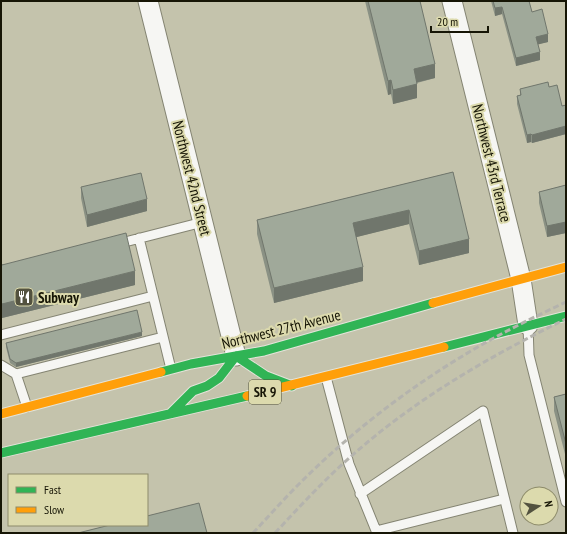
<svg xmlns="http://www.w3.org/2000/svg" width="567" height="534" font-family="'PT Sans Narrow',sans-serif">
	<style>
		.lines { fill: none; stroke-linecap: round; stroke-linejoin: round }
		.lane-casing { stroke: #848472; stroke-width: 11 }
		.street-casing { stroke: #848472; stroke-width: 21 }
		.fast-casing { stroke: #e4e4da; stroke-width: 11 }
		.slow-casing { stroke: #e4e4da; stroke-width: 11 }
		.lane { stroke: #f6f6f3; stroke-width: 9 }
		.street { stroke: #f6f6f3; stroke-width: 19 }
		.fast { stroke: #30b455; stroke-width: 9 }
		.slow { stroke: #ff9f0a; stroke-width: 9 }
		.rail { stroke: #b4b3ad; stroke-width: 3; stroke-dasharray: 6 3; stroke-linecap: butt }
		.wall { fill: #8a9184 }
		.shaded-wall { fill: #70766c }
		.building { fill: #a0a99a; stroke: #70766c }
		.labels { text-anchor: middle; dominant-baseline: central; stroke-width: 4; stroke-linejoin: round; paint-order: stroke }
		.shield { fill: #dcdaad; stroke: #515037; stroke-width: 1 }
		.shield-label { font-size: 14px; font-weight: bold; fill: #161505 }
		.street-label { font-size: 15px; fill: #161505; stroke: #dcdaad }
		.poi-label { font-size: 15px; font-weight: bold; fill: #161505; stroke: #dcdaad; text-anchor: start }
	</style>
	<rect width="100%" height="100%" fill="#c4c3ac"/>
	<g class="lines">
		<defs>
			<path id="lane" d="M139,238L171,369
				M117,244L203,222
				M528,325L529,355L566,502
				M1,335L153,296
				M1,365L16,374L27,407
				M16,374L163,337
				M326,377L349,464L377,533
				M360,494L483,411L513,533
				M376,531L504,499"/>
			<path id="street" d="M148,1L236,356
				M452,1L521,279L528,325"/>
			<path id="fast" d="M444,347L566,316
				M161,372L191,364L264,351L433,303
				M171,413L193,391L207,386L219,378L236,356L266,376L292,386
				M1,453L247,396"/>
			<path id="slow" d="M433,303L566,267
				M247,396L444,347
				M1,414L161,372"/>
		</defs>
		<use href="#lane" class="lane-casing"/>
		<use href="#street" class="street-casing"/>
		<use href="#fast" class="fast-casing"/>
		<use href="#slow" class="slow-casing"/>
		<use href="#lane" class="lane"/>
		<use href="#street" class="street"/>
		<use href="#fast" class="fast"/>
		<use href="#slow" class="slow"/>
		<path class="rail" d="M253,533C268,517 283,500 299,484C347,436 403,392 461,357C495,336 530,319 566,302
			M275,533C301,505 327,477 356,452C419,397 492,355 566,319"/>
	</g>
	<path class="wall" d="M365,1H420L435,78L417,83V98L393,104L391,94L388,95Z
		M491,1H529L532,12L548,42L538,44L540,60L516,66L502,14L495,16Z
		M549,87L562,106L566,105V134L532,143L531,142L527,143L517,104V96L520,95V89Z
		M453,172L469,253L419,265L409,224L356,237L363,281L274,303L257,234V220Z
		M566,185V233L547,237L539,203V192Z
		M81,187L147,211L87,227L81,198Z
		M1,264L135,285L2,318L1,315Z
		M142,336L16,367L10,363L6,347V343Z
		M566,394V458L554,411V397Z"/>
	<path class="shaded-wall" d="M502,7V14L495,16V8Z
		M548,34V42L536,45V37Z
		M540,52V60L516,66V58Z
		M435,64V78L414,83V69Z
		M391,80V94L388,95V81Z
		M417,84V98L393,104V90Z
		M566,126V134L532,143V135Z
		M531,134V142L527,143V135Z
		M147,199V211L87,227V215Z
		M409,210V224L353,238V223Z
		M566,222V233L547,237V226Z
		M469,239V253L419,265V251Z
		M363,267V281L274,303V288Z
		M135,271V285L2,318V304Z
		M142,332V336L16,367V363Z"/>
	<path class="building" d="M368,1H420L435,64L414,69L417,84L393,90L391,80L388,81Z
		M493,1H529L532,12L542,9L548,34L536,37L540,52L516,58L502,7L495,8Z
		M548,82L549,87L557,85L562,106L566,105V126L532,135L531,134L527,135L517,96L521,95L520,89Z
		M453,172L469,239L419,251L409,210L353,223L363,267L274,288L257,220Z
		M141,173L147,199L87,215L81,187Z
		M566,185V222L547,226L539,192Z
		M126,233L135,271L2,304L1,301V264L2,265Z
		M137,310L142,332L16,363L10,359L6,343Z
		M566,394V444L554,397Z
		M199,503L207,533H78L110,525H147V516Z"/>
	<defs>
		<symbol id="restaurant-square" viewBox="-11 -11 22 22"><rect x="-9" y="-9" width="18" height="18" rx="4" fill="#53523f" stroke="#dcdaad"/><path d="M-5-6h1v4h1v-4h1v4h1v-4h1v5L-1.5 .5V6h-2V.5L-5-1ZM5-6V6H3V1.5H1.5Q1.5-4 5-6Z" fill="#fff"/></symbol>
	</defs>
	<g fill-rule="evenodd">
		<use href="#restaurant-square" x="13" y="286" width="22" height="22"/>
	</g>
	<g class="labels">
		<rect class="shield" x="249" y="380" width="32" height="24" rx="3"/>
		<g class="shield-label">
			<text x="265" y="392">SR 9</text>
		</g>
		<g class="street-label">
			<text transform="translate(492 163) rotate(76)">Northwest 43rd Terrace</text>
			<text transform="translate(192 178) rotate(76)">Northwest 42nd Street</text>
			<text transform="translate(281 329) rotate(-14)">Northwest 27th Avenue</text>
		</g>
		<g class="poi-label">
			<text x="38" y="297">Subway</text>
		</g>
	</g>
	<rect width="567" height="534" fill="none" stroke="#161505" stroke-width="4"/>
	<rect x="8" y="474" width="140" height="52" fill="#dcdaad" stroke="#8d8b6a"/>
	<rect x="16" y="487" width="20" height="6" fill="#30b455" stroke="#8d8b6a"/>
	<text x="44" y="494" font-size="12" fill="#161505">Fast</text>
	<rect x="16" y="507" width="20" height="6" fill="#ff9f0a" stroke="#8d8b6a"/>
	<text x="44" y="514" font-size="12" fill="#161505">Slow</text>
	<g transform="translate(539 506) rotate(78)"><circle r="19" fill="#dcdaad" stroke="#8d8b6a"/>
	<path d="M0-3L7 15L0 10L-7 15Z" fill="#53523f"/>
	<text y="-6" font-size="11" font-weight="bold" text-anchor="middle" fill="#161505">N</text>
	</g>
	<path d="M431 26v6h57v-6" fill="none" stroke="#161505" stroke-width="2"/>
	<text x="437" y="26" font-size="12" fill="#161505" stroke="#dcdaad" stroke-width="3" paint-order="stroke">20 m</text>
</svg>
